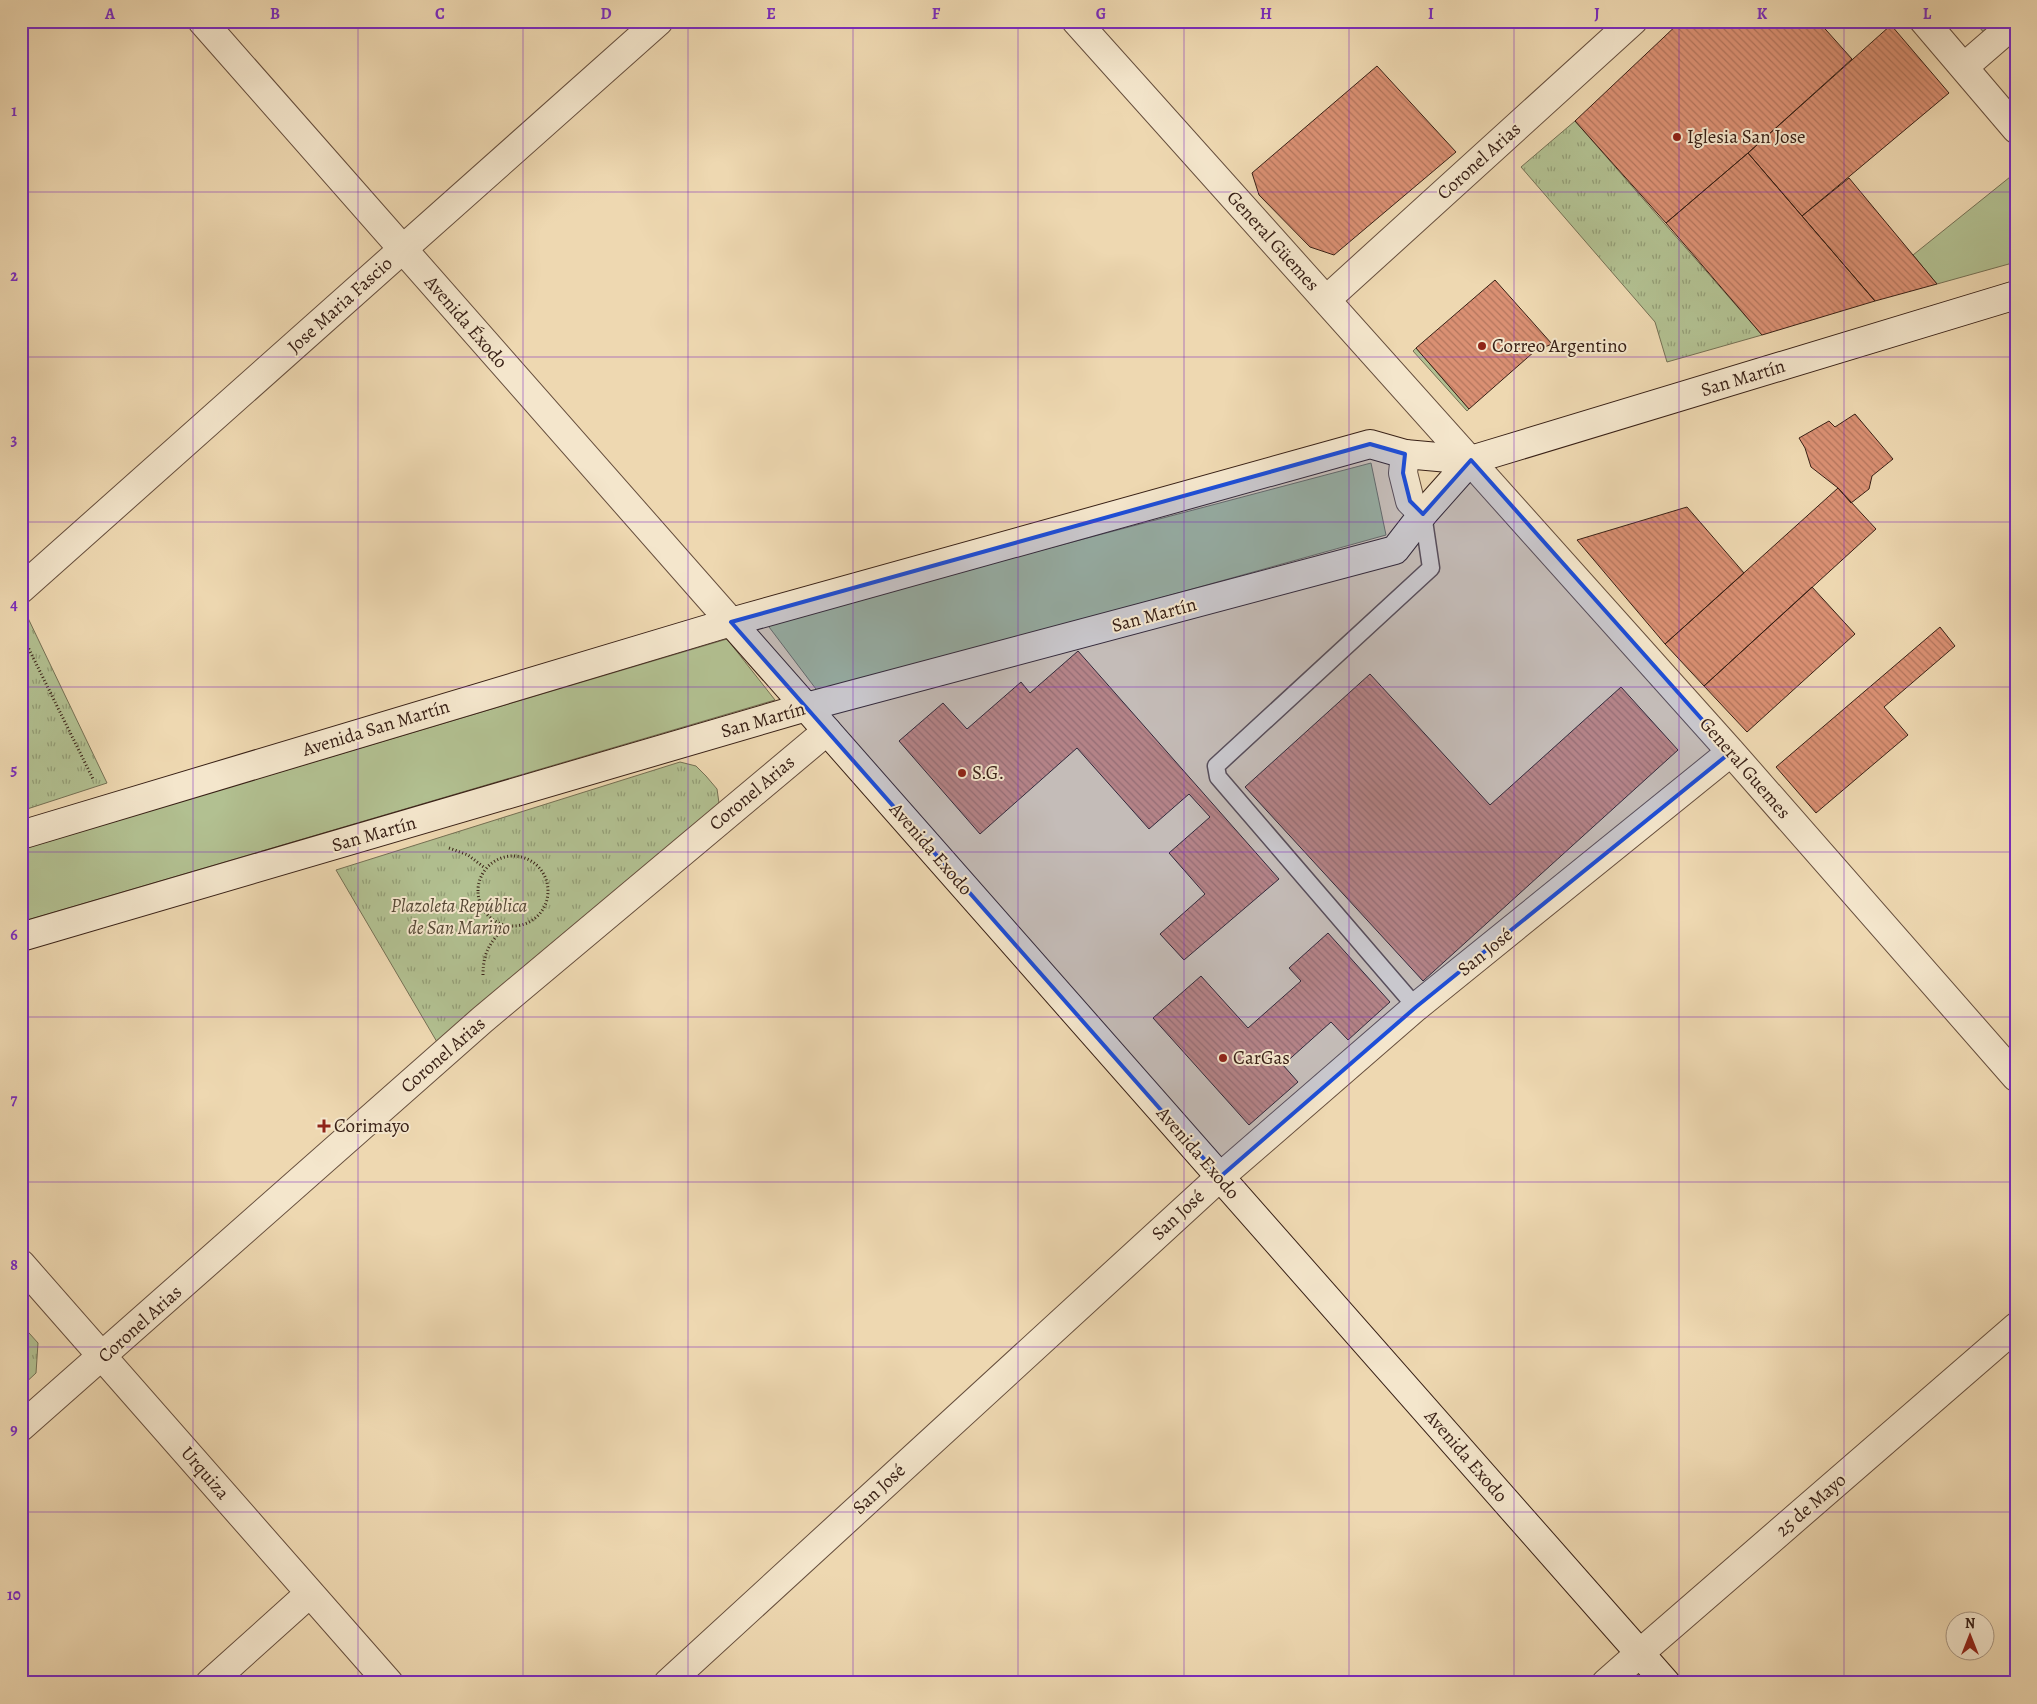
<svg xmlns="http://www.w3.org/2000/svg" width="2037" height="1704" font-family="Alegreya,serif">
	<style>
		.grass { fill: #b2c091; stroke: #757054 }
		.park { fill: url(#park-tufts); stroke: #757054 }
		.building { fill: url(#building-back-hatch); stroke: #382016 }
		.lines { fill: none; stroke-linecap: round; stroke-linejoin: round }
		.service-casing { stroke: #664e3d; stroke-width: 19 }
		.minor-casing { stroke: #664e3d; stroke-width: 30 }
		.tertiary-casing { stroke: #664e3d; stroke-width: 30 }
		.secondary-casing { stroke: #382016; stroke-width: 30 }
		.path { stroke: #382016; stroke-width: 3; stroke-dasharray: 1 2.5; stroke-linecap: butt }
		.service { stroke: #f4e6cc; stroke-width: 16 }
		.minor { stroke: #f4e6cc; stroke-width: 28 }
		.tertiary { stroke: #f4e6cc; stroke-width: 28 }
		.secondary { stroke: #f4e6cc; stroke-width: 28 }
		.marked { fill: #1d4ed8; fill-opacity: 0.2; stroke: #1d4ed8; stroke-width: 4; stroke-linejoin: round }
		.grid { fill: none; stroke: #7b2cbf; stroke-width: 1; stroke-opacity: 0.55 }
		.poi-dot { fill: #8f2418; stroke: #f4e6cc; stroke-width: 2 }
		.labels { text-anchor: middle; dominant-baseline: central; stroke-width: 4; stroke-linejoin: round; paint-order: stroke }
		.poi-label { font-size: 19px; fill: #382016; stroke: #f4e6cc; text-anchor: start }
		.street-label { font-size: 19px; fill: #382016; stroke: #f4e6cc }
		.park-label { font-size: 19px; font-style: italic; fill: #564835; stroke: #f4e6cc }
		.neatline { fill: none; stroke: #7b2cbf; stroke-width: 2 }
		.grid-label { font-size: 16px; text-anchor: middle; font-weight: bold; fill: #7b2cbf }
	</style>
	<defs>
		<pattern id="park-tufts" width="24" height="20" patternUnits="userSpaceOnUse" patternTransform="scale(1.25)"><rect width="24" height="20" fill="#b2c091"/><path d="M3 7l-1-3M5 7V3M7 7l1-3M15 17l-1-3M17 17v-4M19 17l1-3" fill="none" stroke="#929c75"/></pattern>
		<pattern id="building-back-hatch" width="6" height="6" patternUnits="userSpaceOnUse" patternTransform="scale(1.25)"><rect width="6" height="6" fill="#da9073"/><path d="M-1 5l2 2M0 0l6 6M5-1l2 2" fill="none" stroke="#b2755d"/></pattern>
	</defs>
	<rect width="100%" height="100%" fill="#eed8b1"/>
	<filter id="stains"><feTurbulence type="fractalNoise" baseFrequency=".004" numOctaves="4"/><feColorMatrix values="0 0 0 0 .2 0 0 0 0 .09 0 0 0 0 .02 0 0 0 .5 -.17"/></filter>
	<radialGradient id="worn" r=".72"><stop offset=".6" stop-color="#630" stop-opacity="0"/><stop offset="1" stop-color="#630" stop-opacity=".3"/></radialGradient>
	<path class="grass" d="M2015,173L2016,262L1937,284L1913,255Z
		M1416,348L1469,409L1467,411L1413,351Z
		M1371,463L1386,535L819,693L766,623Z
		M727,639L775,700L21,922V849Z"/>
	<path class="park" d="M1974,21H1999L1985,34Z
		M1575,121L1762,335L1667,362L1655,322L1521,167Z
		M27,616L107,783L21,811V621Z
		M680,762L696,766L706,776L717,789L720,810L437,1042L336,870Z
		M21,1324L38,1343L36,1373L21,1387Z"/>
	<path class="building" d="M1681,21H1818L1852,59L1748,153L1666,223L1575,121Z
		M1891,25L1949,93L1802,216L1748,153Z
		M1377,66L1456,152L1334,255L1310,247L1259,195L1252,173Z
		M1748,153L1802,216L1875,301L1762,335L1666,223Z
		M1849,178L1913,255L1937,284L1875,301L1802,216Z
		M1495,280L1552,344L1535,351L1469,409L1416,348Z
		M1855,414L1893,459L1872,476L1869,489L1851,503L1838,488L1811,467L1805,448L1799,438L1829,421L1835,427Z
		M1838,488L1876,529L1704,686L1665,644Z
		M1687,507L1744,573L1665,644L1577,540Z
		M1812,587L1855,634L1747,732L1704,686Z
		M1940,627L1955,646L1884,707L1908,735L1816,813L1776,767Z
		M1078,651L1279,879L1184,960L1160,934L1205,894L1169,853L1210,817L1189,794L1149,829L1077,748L980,834L899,741L943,703L967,729L1021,682L1030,693Z
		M1370,674L1490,805L1621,687L1678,750L1423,981L1245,787Z
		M1328,933L1390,1002L1348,1040L1331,1022L1283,1065L1298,1082L1249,1125L1153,1018L1201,976L1248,1028L1301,981L1289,968Z"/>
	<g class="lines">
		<defs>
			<path id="service" d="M1416,1007L1218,777L1216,766L1431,568L1423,514"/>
			<path id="minor" d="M1076,21L1731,752L2016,1077
				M1924,21L2016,129
				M1964,67L2016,22
				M1326,300L1633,21
				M1405,454L1403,473L1410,501L1423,514
				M21,589L659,21
				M1220,1177L1416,1007L1731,752
				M21,1264L389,1683
				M21,1427L482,1020L827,731
				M1640,1653L2016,1327
				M210,1683L310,1593"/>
			<path id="tertiary" d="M202,21L731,622
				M668,1683L1220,1177
				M1606,1683L1640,1653"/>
			<path id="secondary" d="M731,622L1666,1683
				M21,835L731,622L1370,444L1405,454L1471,460L2016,295
				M21,937L806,707L1395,550L1423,514L1471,460"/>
		</defs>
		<use href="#service" class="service-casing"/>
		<use href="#minor" class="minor-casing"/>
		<use href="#tertiary" class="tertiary-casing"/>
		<use href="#secondary" class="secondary-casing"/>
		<path class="path" d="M21,633L93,779
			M449,848L468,855L485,868
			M478 891a35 35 0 1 1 70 0a35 35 0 1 1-70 0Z
			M483,975C483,952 490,943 505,926"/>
		<use href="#service" class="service"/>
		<use href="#minor" class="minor"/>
		<use href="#tertiary" class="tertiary"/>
		<use href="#secondary" class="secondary"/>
	</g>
	<path class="marked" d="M1370,444L1405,454L1403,473L1410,501L1423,514L1471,460L1731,752L1416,1007L1220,1177L731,622Z"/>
	<path class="grid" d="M193,21V1683M358,21V1683M523,21V1683M688,21V1683M853,21V1683M1018,21V1683M1184,21V1683M1349,21V1683M1514,21V1683M1679,21V1683M1844,21V1683M21,192H2016M21,357H2016M21,522H2016M21,687H2016M21,852H2016M21,1017H2016M21,1182H2016M21,1347H2016M21,1512H2016"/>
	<g class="poi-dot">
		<circle cx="1677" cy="137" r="5"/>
		<circle cx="1482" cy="346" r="5"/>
		<circle cx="962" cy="773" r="5"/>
		<circle cx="1223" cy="1058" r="5"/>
		<path d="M321.5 1118.5h5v5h5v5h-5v5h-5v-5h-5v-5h5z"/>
	</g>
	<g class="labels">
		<g class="poi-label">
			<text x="1687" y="137">Iglesia San Jose</text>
			<text x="1492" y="346">Correo Argentino</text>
			<text x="972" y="773">S.G.</text>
			<text x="1233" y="1058">CarGas</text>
			<text x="334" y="1126">Corimayo</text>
		</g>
		<g class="street-label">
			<text transform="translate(1479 161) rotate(-42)">Coronel Arias</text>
			<text transform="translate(1273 241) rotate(48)">General Güemes</text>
			<text transform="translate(340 305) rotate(-42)">Jose Maria Fascio</text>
			<text transform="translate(466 322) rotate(49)">Avenida Éxodo</text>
			<text transform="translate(1743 378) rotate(-17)">San Martín</text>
			<text transform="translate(1154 615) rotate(-15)">San Martín</text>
			<text transform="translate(763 720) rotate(-16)">San Martín</text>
			<text transform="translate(376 728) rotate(-17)">Avenida San Martín</text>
			<text transform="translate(1745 768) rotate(49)">General Guemes</text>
			<text transform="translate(752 793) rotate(-40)">Coronel Arias</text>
			<text transform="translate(374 834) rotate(-16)">San Martín</text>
			<text transform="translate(931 849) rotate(49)">Avenida Exodo</text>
			<text transform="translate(1485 952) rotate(-39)">San José</text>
			<text transform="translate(443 1055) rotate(-41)">Coronel Arias</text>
			<text transform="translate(1198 1153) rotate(49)">Avenida Exodo</text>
			<text transform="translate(1178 1215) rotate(-43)">San José</text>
			<text transform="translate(140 1324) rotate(-42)">Coronel Arias</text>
			<text transform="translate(1466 1456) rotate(49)">Avenida Exodo</text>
			<text transform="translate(205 1473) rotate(49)">Urquiza</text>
			<text transform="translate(879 1489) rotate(-43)">San José</text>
			<text transform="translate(1811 1505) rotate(-41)">25 de Mayo</text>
		</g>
		<g class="park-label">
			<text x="459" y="906">Plazoleta República<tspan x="459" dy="22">de San Marino</tspan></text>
		</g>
	</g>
	<rect width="2037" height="1704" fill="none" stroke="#eed8b1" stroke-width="55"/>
	<g transform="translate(1970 1636)"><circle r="24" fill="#f4e6cc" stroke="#a99783"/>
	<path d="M0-4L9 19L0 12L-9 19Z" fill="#8f2418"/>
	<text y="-8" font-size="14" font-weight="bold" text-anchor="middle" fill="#382016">N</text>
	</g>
	<rect x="28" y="28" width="1982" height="1648" class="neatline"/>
	<g class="grid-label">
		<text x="110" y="19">A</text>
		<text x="275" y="19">B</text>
		<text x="440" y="19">C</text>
		<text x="606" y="19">D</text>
		<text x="771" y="19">E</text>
		<text x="936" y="19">F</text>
		<text x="1101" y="19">G</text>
		<text x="1266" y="19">H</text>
		<text x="1431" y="19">I</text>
		<text x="1597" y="19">J</text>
		<text x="1762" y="19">K</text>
		<text x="1927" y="19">L</text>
		<text x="14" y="116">1</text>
		<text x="14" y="281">2</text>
		<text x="14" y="445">3</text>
		<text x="14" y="610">4</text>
		<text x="14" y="775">5</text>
		<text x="14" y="940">6</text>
		<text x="14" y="1105">7</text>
		<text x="14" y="1270">8</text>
		<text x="14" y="1435">9</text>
		<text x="14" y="1600">10</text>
	</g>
	<rect width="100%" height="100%" filter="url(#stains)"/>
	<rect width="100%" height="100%" fill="url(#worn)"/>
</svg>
